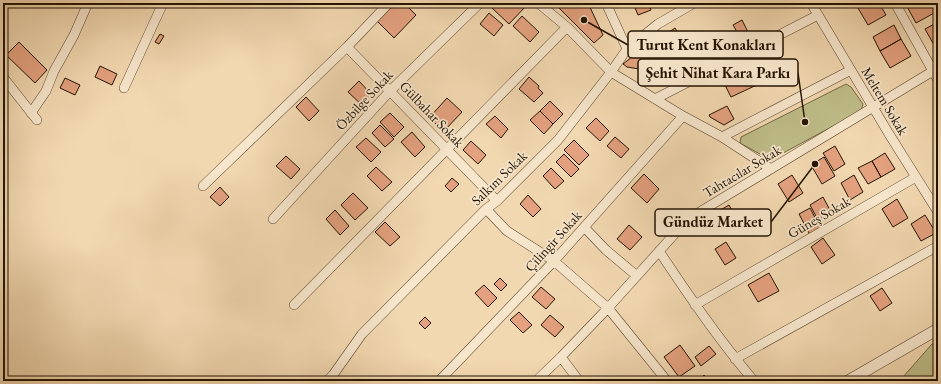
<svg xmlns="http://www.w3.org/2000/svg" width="941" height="384" font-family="'EB Garamond',serif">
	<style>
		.green { fill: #bfbd88; stroke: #716844 }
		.building { fill: #e4a17f; stroke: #231300 }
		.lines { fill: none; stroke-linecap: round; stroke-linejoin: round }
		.minor-casing { stroke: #57442c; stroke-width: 10 }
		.tertiary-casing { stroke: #57442c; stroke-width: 12 }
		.minor { stroke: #f7e6cc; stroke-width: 9 }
		.tertiary { stroke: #f7e6cc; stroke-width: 11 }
		.labels { text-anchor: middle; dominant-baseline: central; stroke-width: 3.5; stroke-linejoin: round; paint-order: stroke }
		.street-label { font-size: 14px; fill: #231300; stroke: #f7e6cc }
		.leader { fill: none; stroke: #231300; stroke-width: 1.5 }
		.callout-dot { fill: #231300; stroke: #f7e6cc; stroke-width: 1.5 }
		.callout { fill: #f7e6cc; stroke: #231300; stroke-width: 1.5 }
		.callout-label { font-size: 15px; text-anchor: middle; font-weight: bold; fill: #231300 }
	</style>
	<rect width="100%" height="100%" fill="#f2d8b1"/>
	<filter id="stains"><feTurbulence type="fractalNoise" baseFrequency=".005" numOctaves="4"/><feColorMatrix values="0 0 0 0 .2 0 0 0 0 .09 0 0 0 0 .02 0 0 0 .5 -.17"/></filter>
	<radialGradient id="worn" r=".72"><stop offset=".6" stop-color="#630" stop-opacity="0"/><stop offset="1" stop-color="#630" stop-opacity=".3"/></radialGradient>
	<path class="green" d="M846,84L851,87L863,104L861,111L774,158H767L740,143L741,137Z
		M938,342V381H900L903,377L932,344Z"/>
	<path class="building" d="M394,3H404L416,15L394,38L377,21Z
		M497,3H525L527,5L509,24L492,8Z
		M554,3H588L603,35L594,43Z
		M633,3H648L651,10L638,15Z
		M855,3H879L886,15L868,25Z
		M905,3H931L936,12L916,23Z
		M489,13L503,25L494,36L480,24Z
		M522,16L539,32L530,42L513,26Z
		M742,20L749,34L741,39L733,25Z
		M938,22V42L934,45L925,29Z
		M894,25L901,39L880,51L873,37Z
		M675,28L682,39L669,47L662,37Z
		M160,34L164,36L159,44L155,42Z
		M901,39L911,56L890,68L880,51Z
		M19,42L47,70L35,83L6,55Z
		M642,49L651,62L639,69L627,67L623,64Z
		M100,66L117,74L112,85L95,77Z
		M753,66L761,83L731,97L723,81Z
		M529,77L539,86L538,88L543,93L534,102L519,89Z
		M65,78L80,85L75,95L60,88Z
		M359,81L373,96L363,106L348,92Z
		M306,97L319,111L309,121L296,107Z
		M447,98L462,112L444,131L429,118Z
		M550,101L563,114L553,124L540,111Z
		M727,106L734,119L724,125L710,117L709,115Z
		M540,111L553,124L544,134L530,120Z
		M390,113L404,127L394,137L380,122Z
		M495,116L508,129L501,138L486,124Z
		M596,118L609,131L600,141L586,128Z
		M380,125L394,139L385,147L372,133Z
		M412,132L425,147L415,157L401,142Z
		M615,137L629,149L621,158L607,146Z
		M366,138L381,152L371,162L356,147Z
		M574,140L589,155L579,165L564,150Z
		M471,141L486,155L478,164L463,150Z
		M835,146L845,164L834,171L823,153Z
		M885,153L895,169L881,177L872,161Z
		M564,154L579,169L571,177L556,162Z
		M286,156L300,169L291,179L276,166Z
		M824,157L835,176L822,184L811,165Z
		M872,161L881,177L868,184L858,168Z
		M376,167L392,182L382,191L367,176Z
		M551,168L564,181L555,189L543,176Z
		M644,174L659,189L647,203L631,188Z
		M792,175L803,193L789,202L778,184Z
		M854,175L863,192L850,200L841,183Z
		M452,178L459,184L451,192L445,186Z
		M220,187L229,197L220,206L210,197Z
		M353,193L368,208L355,220L341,205Z
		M528,195L541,209L533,217L520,204Z
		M823,197L831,212L818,220L810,205Z
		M897,199L908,218L893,227L882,209Z
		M729,205L739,223L727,230L717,212Z
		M810,208L821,229L810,235L799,214Z
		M335,210L349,226L340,235L326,219Z
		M925,215L936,233L921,241L911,224Z
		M385,222L400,237L390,246L375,232Z
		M629,225L642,237L630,250L617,239Z
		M823,238L835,255L822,264L811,247Z
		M726,242L736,258L725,265L715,249Z
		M769,273L779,291L758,302L748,285Z
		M500,278L507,285L501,291L494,284Z
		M484,285L497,298L488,307L475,293Z
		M541,287L555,299L546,309L532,297Z
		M882,288L892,303L880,311L870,296Z
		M519,312L532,325L523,333L510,320Z
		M550,315L564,327L555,337L541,325Z
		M425,317L431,323L425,329L419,323Z
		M680,345L695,366L679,377L664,357Z
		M709,346L716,354L701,366L695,357Z
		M704,375L710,381H699Z"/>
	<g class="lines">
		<defs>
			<path id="minor" d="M538,3L567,27L611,72L683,116L722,137L771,169
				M606,3L627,49
				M811,3L889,134L938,212
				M895,3L938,80
				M347,47L497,201
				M3,77L37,120
				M124,88L163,3
				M655,99L818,15
				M31,113L46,91L54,71L74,35L88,3
				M722,137L851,70
				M203,186L347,47L389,3
				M486,209L507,231L554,261L608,308L667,381
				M273,219L390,91L480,3
				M584,227L606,250L637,276
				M659,251C689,296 719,340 754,381
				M294,305L567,27
				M695,305L916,177
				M561,357L579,381
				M735,359L938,246
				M327,381L333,375L362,334L486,209L497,201L558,140L611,72L627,49L658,24L694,3
				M439,381L554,261L683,116
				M536,381L561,357L608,308L688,219L938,68"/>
			<path id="tertiary" d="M848,381L938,329"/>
		</defs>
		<use href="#minor" class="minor-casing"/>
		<use href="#tertiary" class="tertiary-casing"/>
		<use href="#minor" class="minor"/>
		<use href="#tertiary" class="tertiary"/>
	</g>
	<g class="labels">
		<g class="street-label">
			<text transform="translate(364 100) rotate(-47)">Özbilge Sokak</text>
			<text transform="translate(885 101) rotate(59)">Meltem Sokak</text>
			<text transform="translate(432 114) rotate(46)">Gülbahar Sokak</text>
			<text transform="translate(742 171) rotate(-31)">Tahtacılar Sokak</text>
			<text transform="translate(499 178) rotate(-44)">Salkım Sokak</text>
			<text transform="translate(819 217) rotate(-30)">Güneş Sokak</text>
			<text transform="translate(553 241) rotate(-48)">Çilingir Sokak</text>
		</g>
	</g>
	<path class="leader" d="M584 20L628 45M805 122L798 73M815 164L771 222"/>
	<g class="callout-dot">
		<circle cx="584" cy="20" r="4"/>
		<circle cx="805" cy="122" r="4"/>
		<circle cx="815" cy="164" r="4"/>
	</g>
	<g class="callout">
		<rect x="628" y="31" width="155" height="27" rx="4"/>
		<rect x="638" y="59" width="160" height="27" rx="4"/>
		<rect x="655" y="209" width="116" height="27" rx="4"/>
	</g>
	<g class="callout-label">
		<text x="706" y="50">Turut Kent Konakları</text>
		<text x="718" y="78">Şehit Nihat Kara Parkı</text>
		<text x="713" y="227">Gündüz Market</text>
	</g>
	<rect width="941" height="384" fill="none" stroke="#f2d8b1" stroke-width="16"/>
	<rect x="4" y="4" width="933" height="376" fill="none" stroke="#231300" stroke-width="2"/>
	<rect x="8" y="8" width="925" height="368" fill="none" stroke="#231300"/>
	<rect width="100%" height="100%" filter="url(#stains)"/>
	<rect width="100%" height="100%" fill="url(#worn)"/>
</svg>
